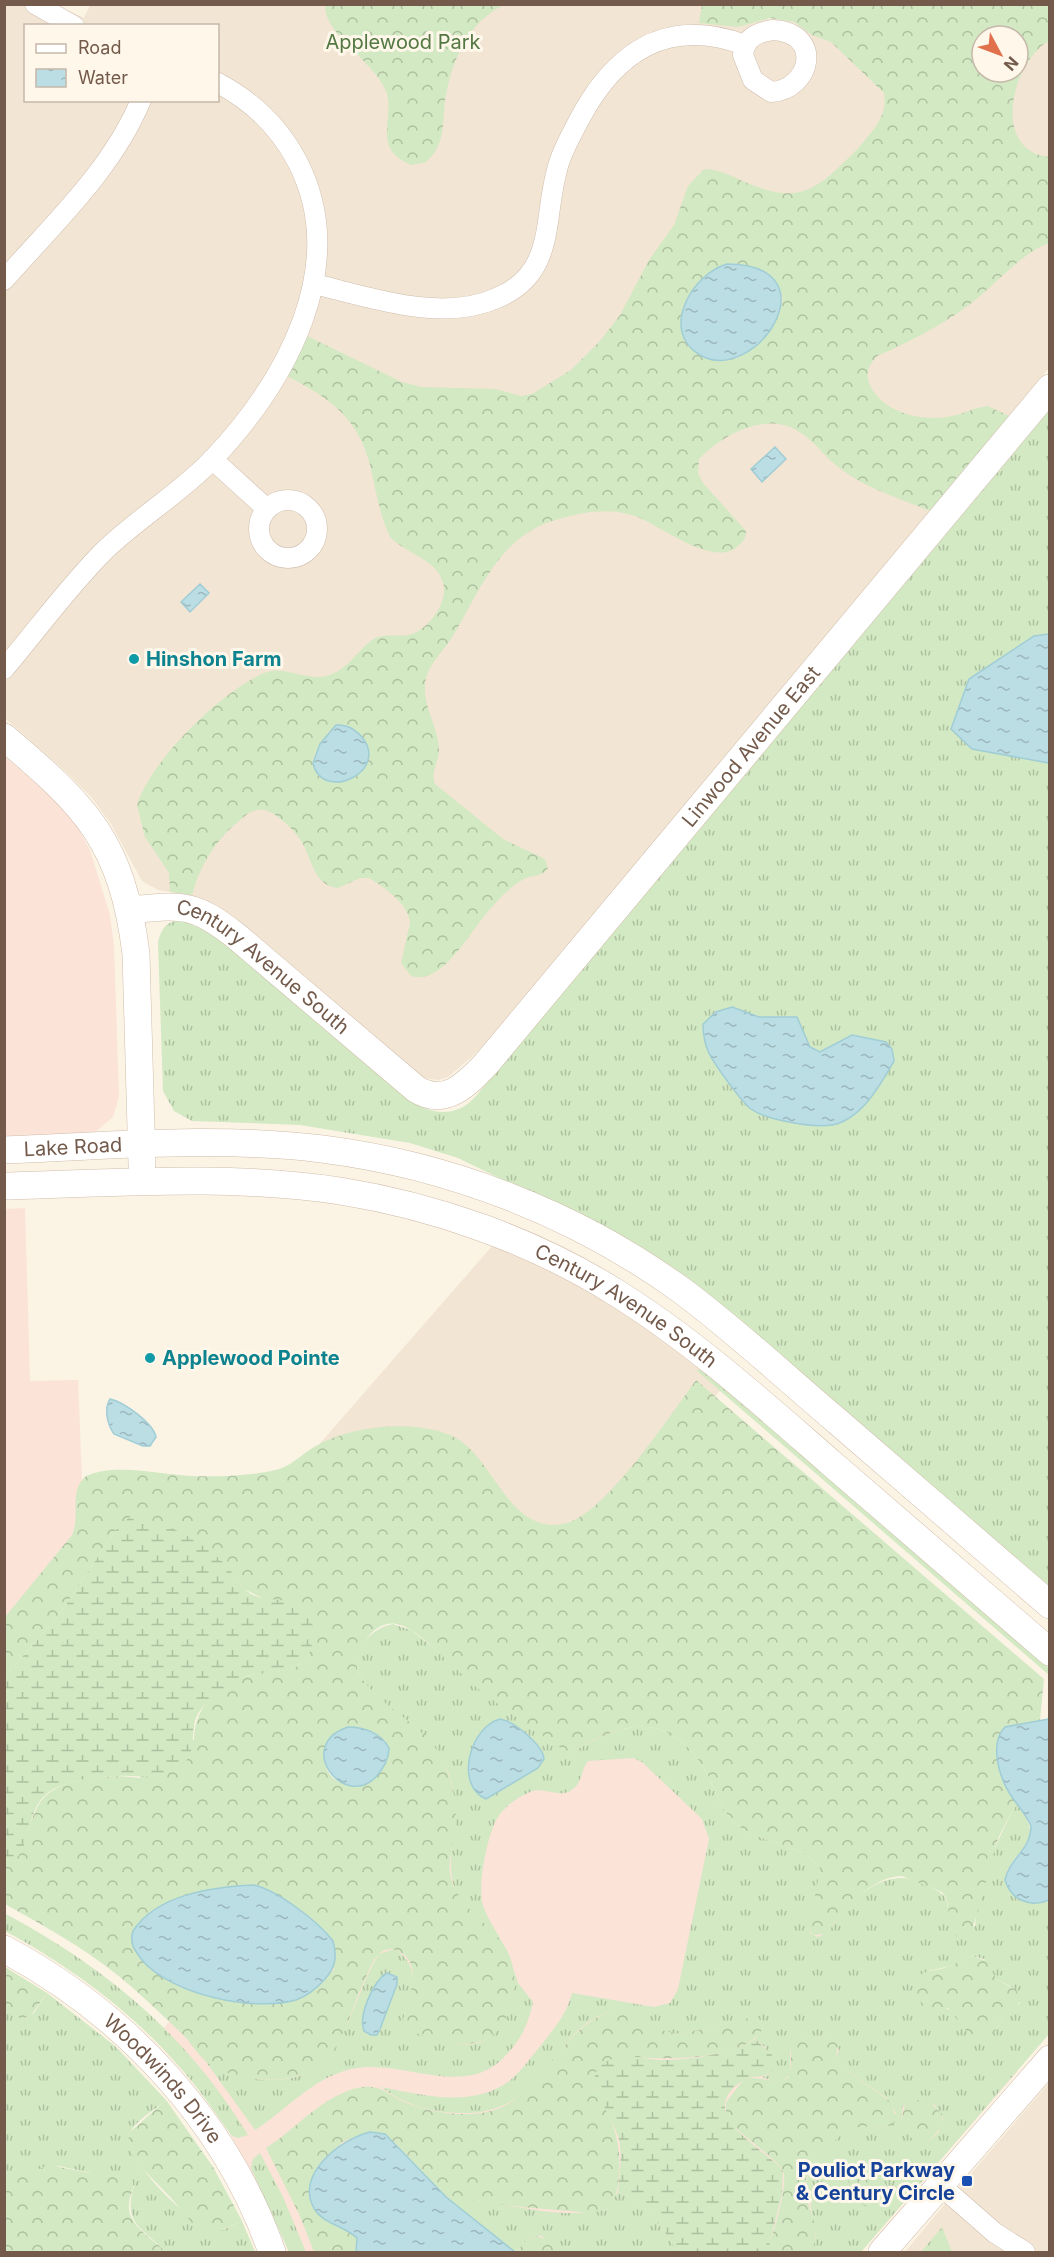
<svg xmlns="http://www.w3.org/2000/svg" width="1054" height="2257" font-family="Inter,sans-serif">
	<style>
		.residential { fill: #f3e5d3; fill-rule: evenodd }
		.commercial { fill: #fbe3d8 }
		.grass { fill: url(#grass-tufts); fill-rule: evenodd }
		.forest { fill: url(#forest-crowns); fill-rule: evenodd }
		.wetland { fill: url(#wetland-marsh) }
		.water { fill: url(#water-ripples); stroke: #a0cdd6; stroke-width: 1.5 }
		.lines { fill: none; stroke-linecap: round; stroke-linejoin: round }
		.street-casing { stroke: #cfbdae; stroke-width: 21 }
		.secondary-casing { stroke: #d1bdab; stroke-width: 28 }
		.street { stroke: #fff; stroke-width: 20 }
		.secondary { stroke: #fff; stroke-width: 27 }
		.culture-dot { fill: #0f9aa8; stroke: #fef7ea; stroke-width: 2 }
		.transit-dot { fill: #1a4fb4; stroke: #fef7ea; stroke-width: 2 }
		.labels { text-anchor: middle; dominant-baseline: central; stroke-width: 6; stroke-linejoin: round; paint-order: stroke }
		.park-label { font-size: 20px; fill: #537843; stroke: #fef7ea }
		.culture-label { font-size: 20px; font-weight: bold; fill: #0d838f; stroke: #fef7ea; text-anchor: start }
		.street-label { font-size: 20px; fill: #735a4b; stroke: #fef7ea }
		.transit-label { font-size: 20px; font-weight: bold; fill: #164399; stroke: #fef7ea; text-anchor: end }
	</style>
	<defs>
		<pattern id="grass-tufts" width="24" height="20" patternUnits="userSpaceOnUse" patternTransform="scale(1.5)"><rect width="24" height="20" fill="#d2e9c3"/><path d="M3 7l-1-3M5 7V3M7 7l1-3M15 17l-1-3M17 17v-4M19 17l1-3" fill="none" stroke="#afc0a0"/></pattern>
		<pattern id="forest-crowns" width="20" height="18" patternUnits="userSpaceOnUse" patternTransform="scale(1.5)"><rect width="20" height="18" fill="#d2e9c3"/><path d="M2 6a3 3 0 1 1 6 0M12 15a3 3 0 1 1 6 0" fill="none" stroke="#afc0a0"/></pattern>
		<pattern id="wetland-marsh" width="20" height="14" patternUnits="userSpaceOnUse" patternTransform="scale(1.5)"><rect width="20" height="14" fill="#d2e9c3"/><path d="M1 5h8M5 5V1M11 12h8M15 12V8" fill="none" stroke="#afc0a0"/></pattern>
		<pattern id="water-ripples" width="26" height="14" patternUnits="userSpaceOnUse" patternTransform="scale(1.5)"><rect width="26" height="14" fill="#badee4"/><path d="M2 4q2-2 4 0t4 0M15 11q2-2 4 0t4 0" fill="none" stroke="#9cb7bb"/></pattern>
	</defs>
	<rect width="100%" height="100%" fill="#fbf3e4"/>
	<path class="residential" d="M5,5H56L84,18L90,5H779L767,19H784L799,24L806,16L955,146L1049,33V368L482,1048L448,1077L438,1080L423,1078L216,905L199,897L158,890L142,881L111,824L92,798L64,770L5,718ZM26,26H218V100H26Z
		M493,1245L552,1271L621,1310L724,1386L512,1631L309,1456Z
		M1049,2083V2252H905L943,2206Z"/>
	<path class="commercial" d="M4,756L51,796L78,828L90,850L110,915L114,946L119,1097L113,1117L94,1133L5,1138Z
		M25,1208L30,1381L78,1380L84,1528L5,1619V1209Z
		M512,1631L1018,2071L861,2252H289L273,2212L228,2130L194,2083L154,2039Z"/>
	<path class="grass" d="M1049,409V1590L756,1337L528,1192L458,1158L410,1143L300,1125L192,1121L174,1111L163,1091L158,943C165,906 195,924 216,936L414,1103C437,1116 458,1116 476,1096Z
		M696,1370H705L724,1386L1049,1668V1675Z
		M393,1624L411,1630L570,1754C618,1724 664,1708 702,1765C717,1788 716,1808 740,1827C761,1843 809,1845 820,1869L810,1933L817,1937C832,1933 836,1919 846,1908C867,1886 895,1868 924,1884C938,1892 946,1891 948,1908L975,1927C979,1887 996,1838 1017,1804C1051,1850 1011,1844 1005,1880L1046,1902L1049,1900V2034L861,2252H811L816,2235L806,2182C814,2161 836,2130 860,2126C867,2125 876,2127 884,2127L896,2113L888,2099L840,2066L836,2057L839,2050L832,2035L817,2039L798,2032L790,2051V2074C782,2085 772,2081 762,2077L769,2074L766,2048L755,2039L763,2027L761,2020L749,2018L681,2034L670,2033L615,2012C554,2018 550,2117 459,2113C428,2112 406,2105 381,2087C422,2095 471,2108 508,2082C521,2072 531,2057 542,2044C555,2027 567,2014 572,1993L654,2007L670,2003L678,1989L709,1839L702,1819L642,1762L633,1758L588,1761C580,1771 583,1784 570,1791C558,1798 543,1786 530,1792C518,1797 505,1806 498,1817C487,1834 477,1887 483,1906C488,1919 496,1931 503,1943C490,1928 472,1918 461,1901C436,1863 468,1814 446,1767C426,1726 376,1708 357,1670C356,1646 370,1629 393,1624ZM972,1956L984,1959L996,1979L1012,1987L1020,2003L1002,2019L992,2036L968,2033L953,2012L944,2007L928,1971L950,1966ZM917,2100L935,2105L943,2119L939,2132L928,2142L901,2121L903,2106ZM865,2166L879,2176L857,2202L850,2188Z
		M4,1913C107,1968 187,2035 248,2135L238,2138L232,2136C219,2119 208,2101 194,2084C142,2019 77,1970 5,1931Z
		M394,1949C421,1964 414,1991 404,2015C417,2023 430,2034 443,2039C494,2061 519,2010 513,1968L518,1983L533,2002C528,2024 522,2038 507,2054C466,2102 402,2057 351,2069C311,2079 288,2109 255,2130L206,2062C231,2075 257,2083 286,2079C347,2070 350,1999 379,1954Z
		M47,1993L115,2046L166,2100C155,2110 134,2121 129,2135C122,2152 168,2199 181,2209C194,2218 210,2224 223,2230L242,2221L255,2252H166C143,2228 122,2224 134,2186L119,2173H91L59,2166L5,2183V2011L26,2019L34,2013Z
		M260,2153L283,2197L306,2252H289L251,2168L253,2159Z
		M618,2192C648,2203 661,2228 679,2252H559L542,2236C526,2236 525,2245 515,2252L446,2197C497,2199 558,2222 607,2209Z
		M942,2227L952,2252H921Z"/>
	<path class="forest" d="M325,5H504C467,22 451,63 445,101C442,124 446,145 426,162L412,165C368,149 398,114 385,89C371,59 324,34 325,5Z
		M702,5H1049V41C1012,61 990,151 1049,157V243C1021,254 1003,277 980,296C951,321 912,341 877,356C868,366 865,373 870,385C883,414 924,422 952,416C964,414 975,407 988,406L1009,416L930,511C901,499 868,489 842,470C826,459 815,441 798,431C765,411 722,435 699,459L698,473L703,483L746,531C746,538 743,542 738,546C714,569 660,525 635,516C610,507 583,512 559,519C500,534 481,589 453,636C445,649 430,663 426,678C420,703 438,725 439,749C439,762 430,771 435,784L503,839L545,859L548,868C541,878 533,874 524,879C509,887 496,902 486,914C470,932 442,986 411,976L401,963L410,923C409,904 384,887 369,878H360L338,888C315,886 312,861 303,844C296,832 272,806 257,810C248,811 241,820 234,825C213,844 199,868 192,895L170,892L169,873L145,837L137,805C150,761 222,691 264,673C285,665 305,681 326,676C347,671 356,652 372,640C383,633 396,637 408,635C427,632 449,602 443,583C437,559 406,554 390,537C380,516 376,492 371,469C359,418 331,399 287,376L307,336L402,382L421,387L496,389L521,396L532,394L571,370L600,341L620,315L649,260L674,225L688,186L704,169C719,169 734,177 747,183C788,199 806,198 838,168C846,160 854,153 861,145C874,129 888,115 884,93L831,42L812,35L794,22L770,18L738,27L699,23ZM982,36H1018V72H982ZM727,264C750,264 781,274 783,301L738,358C724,362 716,361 703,355C659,337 692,274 727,264ZM336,725L334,782L318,775L313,759L327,734Z
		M696,1380L1044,1679L1040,1720L1006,1727L998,1741L1009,1793L1017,1804C1010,1816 1002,1828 997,1842C991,1859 976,1929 968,1936L957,1937C943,1925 954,1905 942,1892L902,1876C869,1877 844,1911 826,1934L813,1935L809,1929L820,1869C809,1845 761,1843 740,1827C716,1808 717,1788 702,1765C665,1709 618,1723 570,1754C538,1732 506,1711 476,1687C458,1672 422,1632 401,1625C375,1616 356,1648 357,1670C374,1704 416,1719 437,1750C451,1772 458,1803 455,1829C453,1845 447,1862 451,1878C459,1908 484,1918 501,1941C521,1966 519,2011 495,2033C474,2053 433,2041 409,2030L403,2020C408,1999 426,1962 396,1950C391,1948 384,1949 379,1954C373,1960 369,1970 366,1977C344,2023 342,2072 283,2079C257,2082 229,2077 208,2063C200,2057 193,2047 187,2039C170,2022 152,2005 134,1989C95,1954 50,1929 5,1904V1862C29,1863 25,1810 49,1793C72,1776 112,1774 139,1778L194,1739C195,1703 222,1681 256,1674C270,1671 285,1673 297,1666C306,1661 310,1652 312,1643L264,1599L244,1589L221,1560L181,1534L117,1528L58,1617L5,1676V1617L72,1535C81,1515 68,1491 86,1476C116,1463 158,1474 190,1476C216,1477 246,1476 271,1471C290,1468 299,1456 314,1447C349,1426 411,1419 450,1435C494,1453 506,1534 563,1524C603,1518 671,1414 696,1380ZM356,1727L369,1731L386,1742L377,1775L364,1785C356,1784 346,1785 339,1782C323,1775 321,1751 330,1739ZM265,1888L328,1935L334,1969C323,1983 311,1993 295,2000L162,1977L138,1955L133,1931L154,1909Z
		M972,1956L987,1961L996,1979L1016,1990L1021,1999L1016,2008L1002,2019L992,2036L981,2041L968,2033L948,2008L926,2007L914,1995C913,1966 931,1974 950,1966C957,1963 964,1959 972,1956Z
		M5,1967L47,1993L30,2017L22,2019L5,2011Z
		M615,2012C639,2014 657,2033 681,2034L753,2017L761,2020L763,2027C749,2061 664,2060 633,2057L596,2088C611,2119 622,2139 619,2174C618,2188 617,2199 607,2209L592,2213L521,2207L446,2197L393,2141L359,2135L343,2142L322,2161L314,2176L310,2200L357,2238L356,2252H314L299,2214L266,2148C296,2129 318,2100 353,2089C382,2081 388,2097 412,2105C437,2114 477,2119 502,2107C545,2086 571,2016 615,2012Z
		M798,2032L817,2039L832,2035L839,2037L836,2057L840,2066L891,2102L896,2119L892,2125C878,2129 864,2124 851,2129C837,2134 806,2170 805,2185C805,2210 824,2225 811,2252H766C772,2240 789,2183 783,2171C777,2159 743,2137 732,2124L726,2118V2102L744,2079C759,2075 773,2085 788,2078C795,2064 785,2046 798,2032Z
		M166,2100L213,2167L242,2221L215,2233L198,2230L171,2198L141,2167L131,2152L127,2144L130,2132Z
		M917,2100L930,2102L942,2114V2127L928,2142C913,2144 905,2134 901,2121L905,2104Z
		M49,2165L90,2173H119L131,2177C137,2188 129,2194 129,2205C127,2225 154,2240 166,2252H5V2183Z
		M862,2166C876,2169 891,2186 892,2200L885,2208C856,2215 834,2176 862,2166Z
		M536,2236L552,2241L559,2252H517L524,2242Z"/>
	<path class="wetland" d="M137,1516C168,1523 202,1542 224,1563C234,1573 239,1587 251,1594C269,1604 290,1594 306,1610C315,1619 315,1642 309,1653C297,1678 266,1669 244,1677C234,1681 222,1689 213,1696C206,1703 198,1711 195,1721C190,1745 198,1761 168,1773C152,1780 136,1775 119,1776C97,1776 67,1780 49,1792C24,1810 33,1848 12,1862H5V1676L58,1617L117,1528L130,1517Z
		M755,2039L772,2055L775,2067C766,2081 754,2073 742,2081C693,2115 763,2146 783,2171L782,2194L768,2250L766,2252H679C661,2228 648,2203 618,2192C619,2175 623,2156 619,2140C613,2117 594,2097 595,2074C600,2063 610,2058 622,2057C634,2055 647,2059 659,2060C684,2061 735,2054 755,2039Z"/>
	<path class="water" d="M727,264C836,265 755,387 700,355C659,331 692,274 727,264Z
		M775,447L786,459L762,482L751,469Z
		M200,584L209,593L190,612L181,602Z
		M1049,634V763L972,749L951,729L969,679L1034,636Z
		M336,725C347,724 354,729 361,736C392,771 322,804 313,763L320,744Z
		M732,1007L759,1017H797L810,1047L820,1052L852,1035L886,1042L892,1049L894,1061C881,1084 861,1120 832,1125C813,1128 766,1120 751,1109C741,1101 713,1063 708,1051C704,1041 703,1034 703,1024L716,1012Z
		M110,1399C124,1402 153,1423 156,1437L150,1446H143L114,1434C107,1424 104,1409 110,1399Z
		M500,1719C514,1721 543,1745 544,1759L538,1768L486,1799C454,1785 470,1727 500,1719Z
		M1049,1719V1900C1030,1908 1011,1900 1005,1880C1009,1859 1031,1850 1031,1826C1026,1814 1017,1805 1010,1794C999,1777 989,1743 1005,1727Z
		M348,1727C364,1727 381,1733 389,1748C389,1759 383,1769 376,1777C343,1810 294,1745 348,1727Z
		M254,1885C278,1891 318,1921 333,1941C337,1956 336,1967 325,1979C317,1988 307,1996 296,2000C252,2012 172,1995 142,1960C135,1951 129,1943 133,1931C157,1894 213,1887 254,1885Z
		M387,1973L397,1977V1984L380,2029L377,2035H371L364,2031C358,2016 373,1981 387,1973Z
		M370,2132L385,2134L446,2197L515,2252H356L357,2238C345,2226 324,2224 315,2210C293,2175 341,2139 370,2132Z"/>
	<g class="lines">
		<defs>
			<path id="street" d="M35,4L74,26
				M773,30C824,33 811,90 771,92L753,80L743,55C745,37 758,32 773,30Z
				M4,280C53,224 112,170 141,100
				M314,284C370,297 441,323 497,298C556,273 543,220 557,170C561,152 571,136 579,120C615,52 667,16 745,45
				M212,459L267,509
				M259 529a29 29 0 1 1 58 0a29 29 0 1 1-58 0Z
				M4,669C37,630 68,587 104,551C138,518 179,494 212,460C285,383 352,266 297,161C279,127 252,101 218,83
				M940,2185L995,2233L1025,2252"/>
			<g id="secondary">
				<path d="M4,737C87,807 122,842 136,954L142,1164"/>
				<path id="s1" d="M130,910C182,905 193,902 236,936L416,1089C445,1107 466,1085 486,1064L1050,388"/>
				<path id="s2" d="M4,1150C110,1146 217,1136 322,1149C450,1165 576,1214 681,1290C735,1330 785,1377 837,1421C908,1482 979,1544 1050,1605"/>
				<path id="s3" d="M4,1186C116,1183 230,1174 340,1191C435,1206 534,1241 615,1292C694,1341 762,1403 831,1463C904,1526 977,1589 1050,1652"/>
				<path id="s4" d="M4,1949C126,2014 226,2121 272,2252"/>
				<path d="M882,2252L1050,2059"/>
			</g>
		</defs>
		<use href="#street" class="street-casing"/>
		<use href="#secondary" class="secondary-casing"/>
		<use href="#street" class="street"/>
		<use href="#secondary" class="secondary"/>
	</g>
	<g class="culture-dot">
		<circle cx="134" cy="659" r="6"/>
		<circle cx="150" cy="1358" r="6"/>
	</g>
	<rect class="transit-dot" x="961" y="2175" width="12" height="12" rx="3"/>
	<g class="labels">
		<g class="park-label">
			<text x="403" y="42">Applewood Park</text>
		</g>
		<g class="culture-label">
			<text x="146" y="659">Hinshon Farm</text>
			<text x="162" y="1358">Applewood Pointe</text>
		</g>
		<g class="street-label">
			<text stroke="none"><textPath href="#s1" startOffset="846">Linwood Avenue East</textPath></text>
			<text stroke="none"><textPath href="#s1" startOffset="153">Century Avenue South</textPath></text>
			<text stroke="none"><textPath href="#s2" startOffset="69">Lake Road</textPath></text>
			<text stroke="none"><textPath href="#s3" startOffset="648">Century Avenue South</textPath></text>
			<text stroke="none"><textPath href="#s4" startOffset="207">Woodwinds Drive</textPath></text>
		</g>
		<g class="transit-label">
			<text x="955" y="2170">Pouliot Parkway<tspan x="955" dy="23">&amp; Century Circle</tspan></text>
		</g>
	</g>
	<rect width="1054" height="2257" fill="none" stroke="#735a4b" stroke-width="12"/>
	<rect x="24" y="24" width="195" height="78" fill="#fef7ea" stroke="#c6b8aa" stroke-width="1.5"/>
	<rect x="36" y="44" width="30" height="9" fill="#ffffff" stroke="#c6b8aa" stroke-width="1.5"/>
	<text x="78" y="54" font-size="18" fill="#735a4b">Road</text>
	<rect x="36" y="69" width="30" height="18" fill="url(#water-ripples)" stroke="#c6b8aa" stroke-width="1.5"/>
	<text x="78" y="84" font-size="18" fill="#735a4b">Water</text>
	<g transform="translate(1000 54) rotate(131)"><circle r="28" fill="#fef7ea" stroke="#c6b8aa" stroke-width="1.5"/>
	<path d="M0-4.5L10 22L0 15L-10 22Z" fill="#e1704d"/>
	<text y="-9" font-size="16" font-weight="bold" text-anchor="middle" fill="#735a4b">N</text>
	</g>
</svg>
